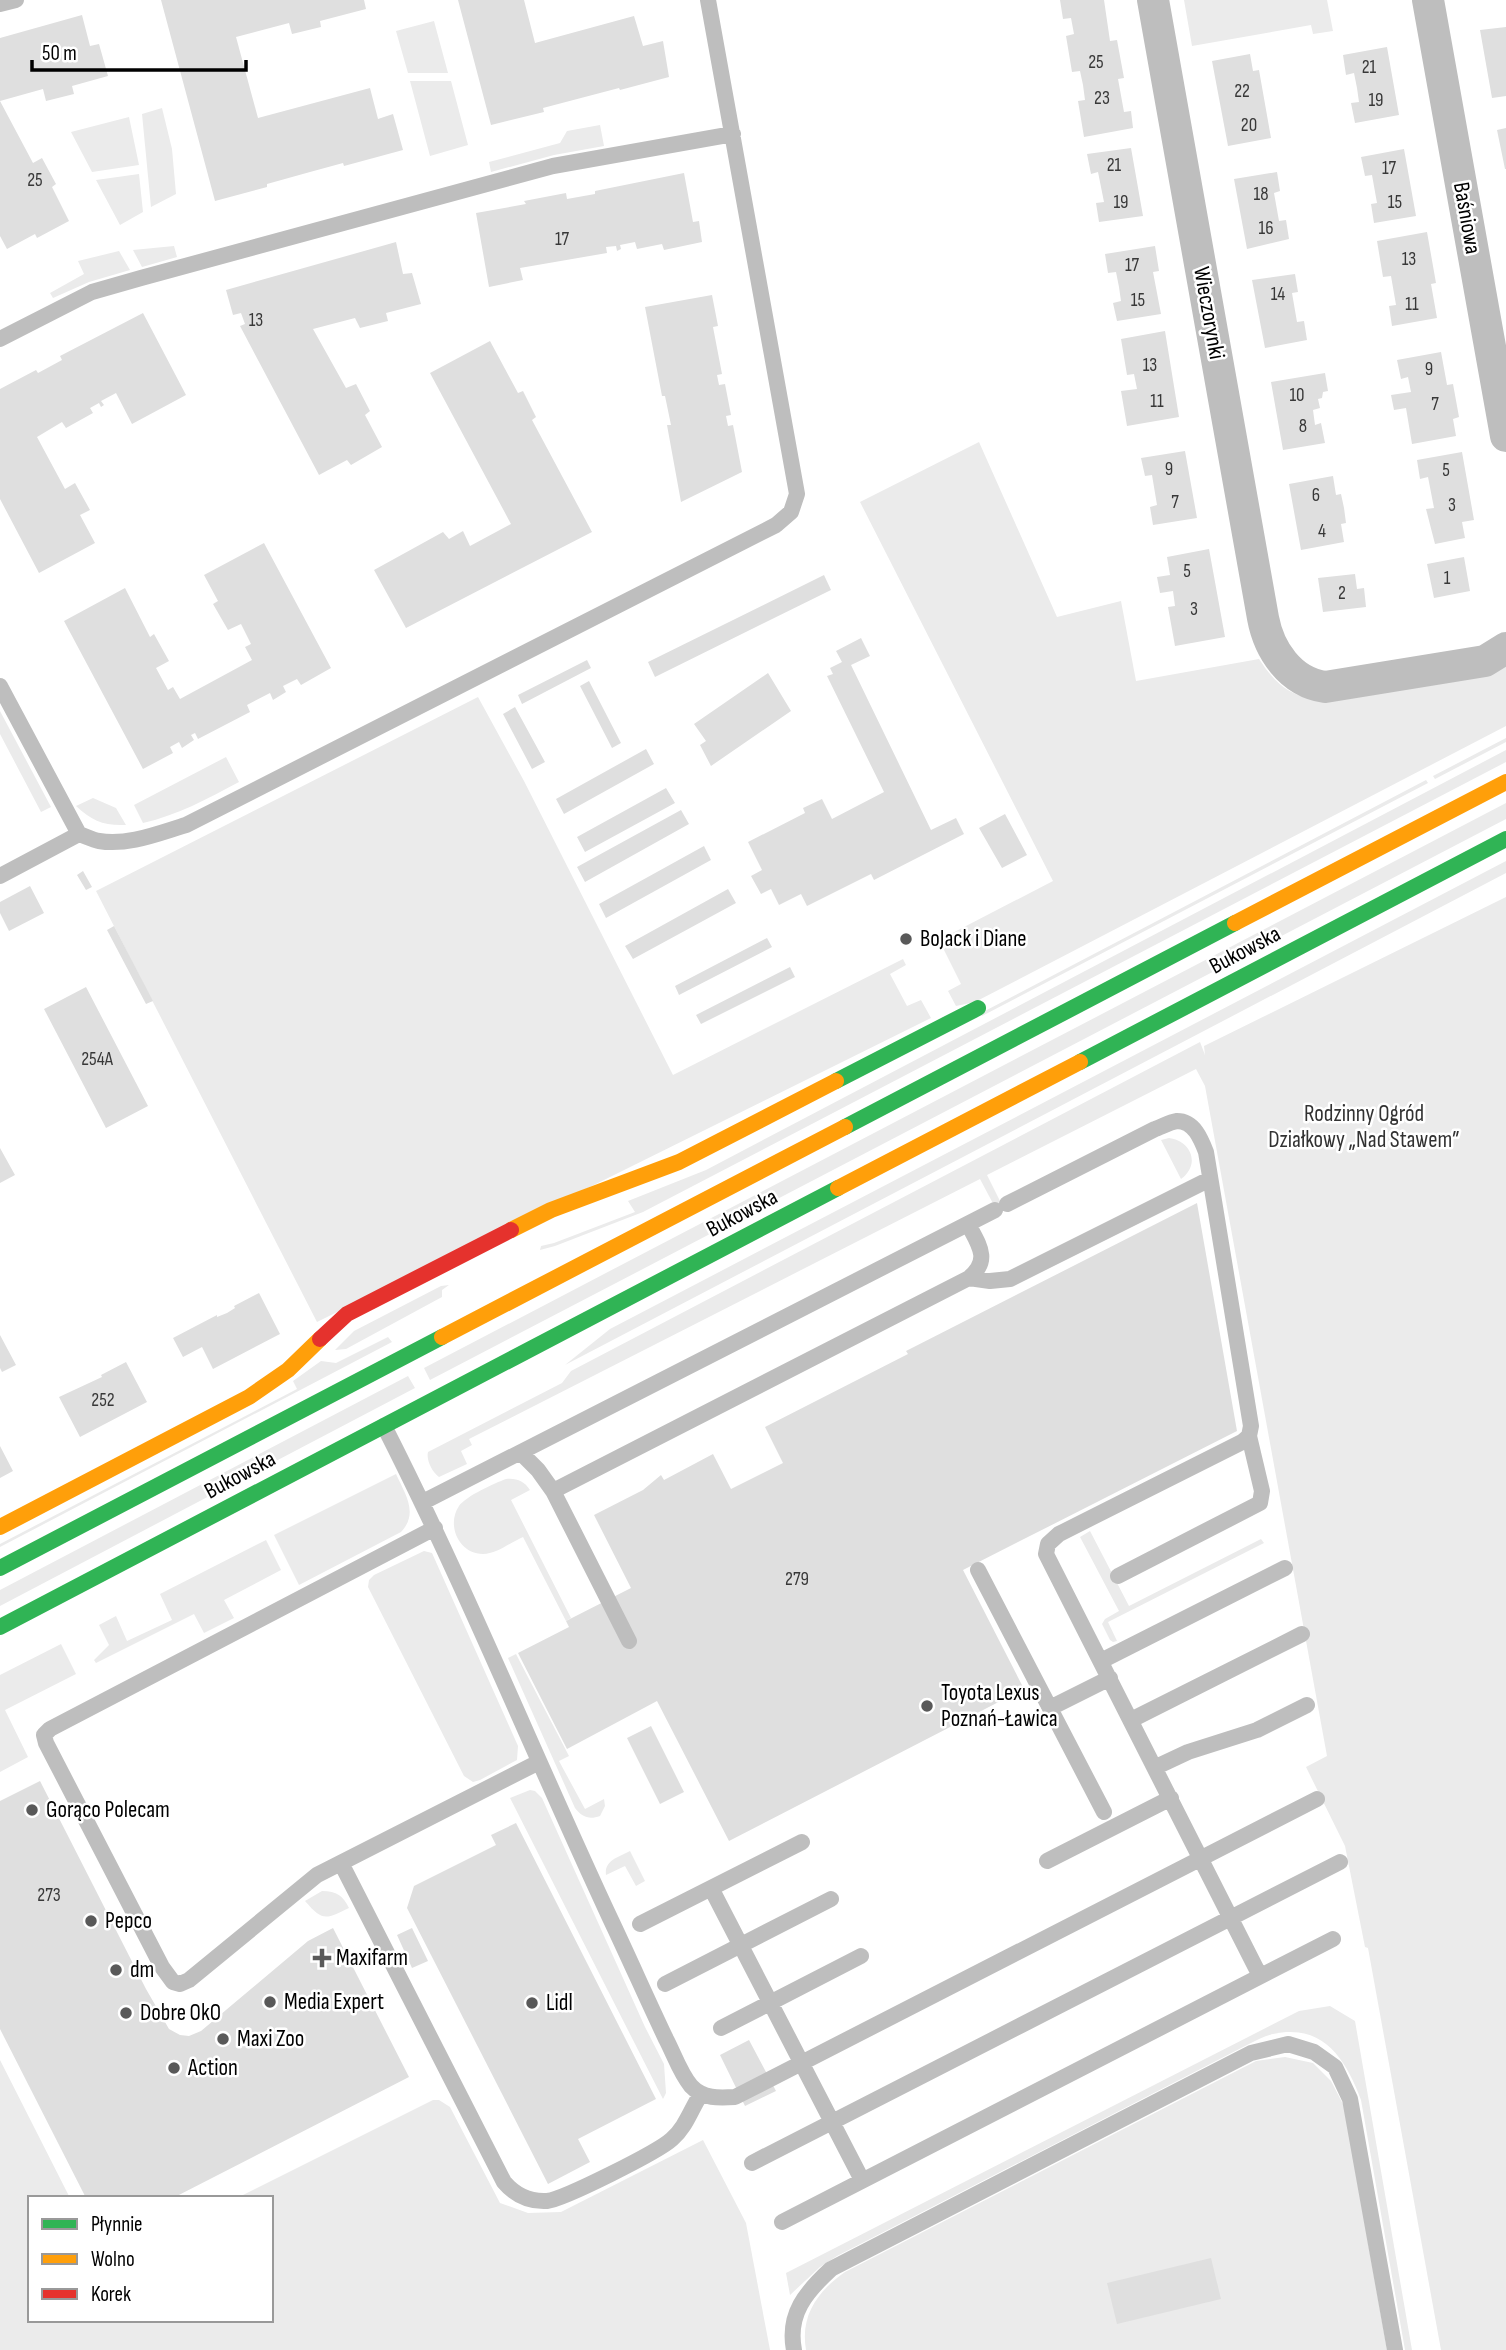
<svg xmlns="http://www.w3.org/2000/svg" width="1506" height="2350" font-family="'Sofia Sans Condensed',sans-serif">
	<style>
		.green { fill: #ebebeb }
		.building { fill: #dfdfdf }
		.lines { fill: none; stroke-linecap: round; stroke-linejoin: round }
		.lane { stroke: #bebebe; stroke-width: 16 }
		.street { stroke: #bebebe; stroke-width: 32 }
		.fast { stroke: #30b455; stroke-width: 16 }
		.slow { stroke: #ff9f0a; stroke-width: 16 }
		.jam { stroke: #e5322d; stroke-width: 16 }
		.poi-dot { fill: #595959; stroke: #fff; stroke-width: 2.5 }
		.labels { text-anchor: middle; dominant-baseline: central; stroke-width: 5; stroke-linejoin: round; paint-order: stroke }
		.number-label { font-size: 19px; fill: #383838 }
		.street-label { font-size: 23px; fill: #000; stroke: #fff }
		.poi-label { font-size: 23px; fill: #000; stroke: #fff; text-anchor: start }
		.park-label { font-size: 23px; fill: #323232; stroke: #fff }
	</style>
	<rect width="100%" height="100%" fill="#fff"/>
	<path class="green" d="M1184,0H1327L1333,31L1313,34L1311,25L1192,46Z
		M434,21L448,73H408L396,31Z
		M410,81H451L468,145L430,156Z
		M162,108L172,149L176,194L151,207L142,114Z
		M129,117L139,165L92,172L71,132Z
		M600,125L604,146L554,155L491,172L489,162L560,143L567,131Z
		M139,174L143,212L120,225L96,180Z
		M174,246L177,257L142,267L133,250Z
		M119,251L130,270L89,282L53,298L50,293L84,274L78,261Z
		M979,442L1057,617L1121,601L1136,681L1259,659C1275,683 1287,694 1315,700L1506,666V726L975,1002L956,1006L948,991L961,984L939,940L1053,881L860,502Z
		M478,697L524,781L673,1075L903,959L906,965L890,974L907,1006L921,1000L931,1018L317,1322L96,891Z
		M0,711L51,807L41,812L0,734Z
		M1506,738V742L1435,779L1433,776Z
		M1506,750V762L643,1212L555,1246L540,1250L541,1246L554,1243L635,1212L628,1201L706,1170Z
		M226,757L239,782C207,799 178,815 143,823L134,805Z
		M1426,780L1428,783L982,1016L981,1013Z
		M93,798L116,808L126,825C104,826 92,821 76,806Z
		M1506,803V819L430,1380L424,1368Z
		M1506,861V873L565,1365L610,1329Z
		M1506,897V2350H1441L1368,1948L1365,1947L1345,1846L1306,1767L1327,1756L1205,1086L1196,1069L987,1175L1003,1207L997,1211L980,1179L469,1439L472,1445L461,1451L467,1464L439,1477C432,1472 426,1460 428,1452L562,1383L571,1371L1200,1042L1205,1055L1204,1046Z
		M1169,1138C1191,1141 1201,1164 1181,1179L1161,1140Z
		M449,1285L442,1290V1297L346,1349L335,1350L354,1331L441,1286Z
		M388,1337L392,1342L0,1547V1544L297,1389L293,1381L321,1361L336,1363Z
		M408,1376L415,1388L0,1606V1590Z
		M396,1474C405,1494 419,1513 401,1532L299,1585L274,1535Z
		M506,1479C517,1478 524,1481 530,1490L511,1500L571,1618L566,1621L523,1537C511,1542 497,1554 483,1554C459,1554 446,1525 459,1506C466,1496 495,1483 506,1479Z
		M1090,1531L1129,1606L1261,1539L1264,1543L1108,1622L1117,1641L1113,1642L1110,1640L1102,1624L1105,1619L1119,1611L1080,1537Z
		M266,1540L281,1570L224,1600L234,1618L204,1633L194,1614L96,1663L94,1660L109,1645L99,1625L116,1616L127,1641L172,1620L160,1594Z
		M424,1551L432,1553L518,1746L517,1760L480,1780L473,1782L464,1776L368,1587L369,1580L374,1575Z
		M61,1644L76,1674L5,1710L28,1757L0,1772V1675Z
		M516,1654L569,1756L559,1761L585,1809L604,1799L605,1806L600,1816C589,1820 582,1817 575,1808L508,1658Z
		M530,1790L535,1791L542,1798L645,2027L664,2064L666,2093L663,2099L510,1798Z
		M630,1851L645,1881L636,1886L625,1866L606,1875C604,1860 619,1857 630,1851Z
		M322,1891C337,1891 343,1896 349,1908C326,1919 323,1922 305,1901Z
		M1330,2006L1355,2021L1412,2350H1405L1361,2100C1346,2059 1323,2023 1273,2034C1264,2036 1255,2041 1247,2045L837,2256L820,2267L790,2295L786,2273L1299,2011Z
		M1285,2057L1313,2063L1331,2081L1344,2106L1387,2350H806C800,2315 818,2291 845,2272L1256,2061Z
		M0,2060L70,2198H30V2320H271V2198H237L433,2100H439L450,2107L500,2203L528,2213L561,2212L703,2140L746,2223L770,2350H0Z"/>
	<path class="building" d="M161,0H364L366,9L320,21L321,27L292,34L289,23L236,37L258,118L370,88L378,119L393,114L403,150L344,166L343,163L310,172L267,184V187L215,201Z
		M458,0H524L535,43L634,16L643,46L663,41L669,77L620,90L619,88L543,108L544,112L491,125Z
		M1060,0H1104L1110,41L1117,40L1124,78L1118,79L1124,112L1131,111L1133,128L1084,137L1078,101L1085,100L1083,85L1080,71L1072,72L1066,36L1074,34L1071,18L1063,19Z
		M82,15L90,46L99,44L108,76L72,86L74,94L46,101L43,89L0,101L33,163L42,158L56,184L52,187L69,221L37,238L35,234L7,249L0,236V38Z
		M1506,27V96L1492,98L1480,30Z
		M1387,47L1399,115L1355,123L1351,103L1359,102L1357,88L1354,73L1346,75L1343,55Z
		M1250,54L1253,71L1259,70L1271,138L1228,146L1212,61Z
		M1506,128V169H1505L1497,130Z
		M1131,148L1143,216L1099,222L1096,203L1104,202L1098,172L1091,174L1087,154Z
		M1404,149L1416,216L1374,223L1371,204L1377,203L1372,175L1365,176L1361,157Z
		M1277,172L1280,191L1274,193L1279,221L1286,220L1289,239L1247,249L1234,179Z
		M684,173L693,222L699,221L702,242L664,250L662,244L637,249L635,242L620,245L621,249L617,251L616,246L606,247L607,253L520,268L523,280L489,287L476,213L526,204L524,201L566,193L567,199L595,194V191Z
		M1427,232L1436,283L1431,284L1437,318L1392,326L1389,306L1396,305L1391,276L1383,277L1377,241Z
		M396,242L403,274L412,273L421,304L386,313L388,321L360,328L355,318L313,329L346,388L356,384L370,411L365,415L382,447L351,465L347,460L319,475L240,326L245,324L241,313L233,315L226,290Z
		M1155,246L1159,271L1153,272L1161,314L1117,321L1113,303L1121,301L1119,287L1116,272L1108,273L1105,254Z
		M1295,274L1298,292L1292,293L1297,322L1304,321L1307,340L1265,348L1252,280Z
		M712,295L718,326L713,327L722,374L717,375L719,385L725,384L731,415L726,416L728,426L733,425L742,472L681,502L667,425H671L665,396H662L645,307Z
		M143,313L186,395L132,424L116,393L101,401L104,405L101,407L99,403L90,408L93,413L66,428L62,422L37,437L65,489L75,483L90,510L80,515L95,543L39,573L0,499V389L36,370L38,373L62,360L60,356Z
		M1165,331L1179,417L1127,426L1121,391L1137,389L1134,374L1127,375L1121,339Z
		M490,341L518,393L523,391L536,417L532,420L592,532L406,628L374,570L443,532L449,539L463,531L470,546L511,524L430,373Z
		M1441,352L1447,385L1453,384L1459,417L1453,419L1456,436L1412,444L1406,408L1394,410L1391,395L1411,392L1408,377L1401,379L1397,360Z
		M1325,373L1328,391L1323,392L1322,398L1318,399L1320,408L1313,410L1315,425L1321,423L1325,443L1283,450L1271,382Z
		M1185,451L1197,518L1153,525L1150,507L1157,505L1152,475L1145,476L1141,458Z
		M1462,452L1474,520L1462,522L1465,538L1435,544L1426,509L1434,508L1428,477L1420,479L1417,460Z
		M1333,476L1336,495L1341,494L1344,508L1346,523L1341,524L1344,542L1301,550L1289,484Z
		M264,543L331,668L301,685L297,679L283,686L286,692L273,700L270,693L247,705L250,712L198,739L195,733L191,735L194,740L182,748L179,742L170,747L173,753L143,769L64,621L125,588L150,637L154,634L169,661L156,668L168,690L173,687L180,699L252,660L245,647L251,644L241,624L228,630L213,604L218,601L204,575Z
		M1209,549L1225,637L1175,646L1168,607L1175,606L1173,591L1160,593L1157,577L1170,575L1167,557Z
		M1464,557L1470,591L1434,598L1427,564Z
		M1355,574L1357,589L1364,588L1366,607L1323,612L1318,578Z
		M824,575L831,590L655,677L648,662Z
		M861,638L870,656L851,665L931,830L956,818L964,834L874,880L871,874L807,906L801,894L779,905L771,889L761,894L751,876L762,870L748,842L805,813L803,808L822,799L832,819L884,792L827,676L833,674L830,668L842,662L836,651Z
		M587,660L591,668L522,704L518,695Z
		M768,673L791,711L711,766L700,745L706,741L694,724Z
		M589,681L621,743L612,748L580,686Z
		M515,707L545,762L532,769L503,714Z
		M646,749L654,764L564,814L556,799Z
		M666,788L675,803L585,852L577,837Z
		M681,810L689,824L585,882L577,867Z
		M1005,814L1027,855L1002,868L979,828Z
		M704,846L711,860L606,918L599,904Z
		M83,871L92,887L86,890L77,875Z
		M30,886L44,913L9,931L0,913V902Z
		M728,889L736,903L633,959L625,946Z
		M114,926L153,1001L146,1004L107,930Z
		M767,938L772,947L679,995L675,986Z
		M790,967L795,977L701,1024L696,1015Z
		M86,987L148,1106L106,1128L44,1009Z
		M0,1148L15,1175L0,1183Z
		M1197,1203L1237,1431L963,1570L1024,1689L729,1841L657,1701L567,1749L518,1653L569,1627L566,1621L631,1588L594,1515L643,1490L661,1475L664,1480L713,1454L731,1489L783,1463L765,1427L908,1354L906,1351Z
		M259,1293L280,1334L213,1369L202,1347L183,1357L173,1338L217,1315V1317L227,1313L235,1308L234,1306Z
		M0,1335L16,1365L2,1372L0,1368Z
		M126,1362L147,1402L80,1437L59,1397L102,1377L101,1375Z
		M0,1446L13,1471L0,1478Z
		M651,1726L684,1792L660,1804L627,1738Z
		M40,1781L146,1989L169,2029L180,2035L189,2036L201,2031L308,1941L333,1928L409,2077L173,2198H86L0,2029V1801Z
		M516,1823L656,2099L578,2139L590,2162L548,2184L407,1908L414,1886L496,1845L491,1835Z
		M412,1928L428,1961L412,1968L397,1935Z
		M749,2040L776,2091L745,2106L720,2055Z
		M1211,2258L1221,2299L1117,2324L1107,2283Z"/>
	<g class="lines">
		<path class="lane" d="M0,4L16,0
			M0,339L92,292L141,278L553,166L733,134
			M0,686L79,834C85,836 93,840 99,841C128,846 159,833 186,825L776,525L791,512L797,494L708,0
			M0,876L79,834
			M1007,1204L1155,1129C1161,1127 1170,1122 1177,1121C1194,1121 1201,1139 1206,1152L1251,1426L1249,1436L1242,1442L1059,1534L1048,1544L1046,1554L1260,1976
			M969,1278L990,1281L1010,1279L1210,1179
			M384,1426C466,1587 534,1755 610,1918C629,1958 647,1999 666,2039C674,2054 680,2073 691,2086C703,2099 719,2098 735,2097L1317,1799
			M521,1453L538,1470L553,1491L629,1641
			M553,1491L969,1278C991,1260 979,1245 968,1224
			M423,1502L995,1210
			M435,1528L50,1729L44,1735L46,1743L162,1967L173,1982L180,1984L189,1980L317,1875L539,1762
			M978,1570L1104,1812
			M1118,1576L1260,1503L1262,1491L1249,1436
			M1101,1661L1285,1568
			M1050,1708L1110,1678
			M1131,1720L1302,1634
			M1156,1767L1188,1752L1257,1730L1307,1705
			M1047,1861L1171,1798
			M341,1863L504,2182C515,2195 529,2202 547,2201C564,2199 658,2152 672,2139C686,2127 691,2109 701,2094
			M711,1888L862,2180
			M640,1924L802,1842
			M665,1984L831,1899
			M721,2028L861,1956
			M752,2163L1340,1862
			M782,2222L1333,1939
			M794,2350C787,2314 806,2292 831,2269L1251,2053L1288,2044L1314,2052L1335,2067L1350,2099L1395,2350"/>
		<path class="street" d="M1153,0L1263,618C1269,650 1290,682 1325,687L1485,661L1506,648
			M1428,0L1506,436"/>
		<path class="fast" d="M1080,1062L1506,839
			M836,1081L978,1008
			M845,1127L1235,923
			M0,1568L442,1337
			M0,1627L838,1188"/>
		<path class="slow" d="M1235,923L1506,782
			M838,1188L1080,1062
			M511,1230L551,1210L679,1162L836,1081
			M442,1337L845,1127
			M0,1527L249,1397L288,1370L320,1339"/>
		<path class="jam" d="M320,1339L347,1314L511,1230"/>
	</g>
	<g class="poi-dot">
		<circle cx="906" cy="939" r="7"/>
		<circle cx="927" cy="1706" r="7"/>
		<circle cx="32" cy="1810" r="7"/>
		<circle cx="91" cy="1921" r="7"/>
		<path d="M318.5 1947.5h7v7h7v7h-7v7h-7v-7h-7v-7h7z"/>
		<circle cx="116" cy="1970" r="7"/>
		<circle cx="270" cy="2002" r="7"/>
		<circle cx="532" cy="2003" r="7"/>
		<circle cx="126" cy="2013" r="7"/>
		<circle cx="223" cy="2039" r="7"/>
		<circle cx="174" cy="2068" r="7"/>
	</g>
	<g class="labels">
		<g class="number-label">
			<text x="1096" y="62">25</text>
			<text x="1369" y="67">21</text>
			<text x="1242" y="91">22</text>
			<text x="1102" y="98">23</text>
			<text x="1376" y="100">19</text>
			<text x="1249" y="125">20</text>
			<text x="1114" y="165">21</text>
			<text x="1389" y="168">17</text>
			<text x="35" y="180">25</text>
			<text x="1261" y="194">18</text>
			<text x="1121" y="202">19</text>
			<text x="1395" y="202">15</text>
			<text x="1266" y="228">16</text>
			<text x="562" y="239">17</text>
			<text x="1409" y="259">13</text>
			<text x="1132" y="265">17</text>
			<text x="1278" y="294">14</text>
			<text x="1138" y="300">15</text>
			<text x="1412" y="304">11</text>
			<text x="256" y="320">13</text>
			<text x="1150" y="365">13</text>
			<text x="1429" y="369">9</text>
			<text x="1297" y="395">10</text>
			<text x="1157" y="401">11</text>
			<text x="1435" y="404">7</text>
			<text x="1303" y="426">8</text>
			<text x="1169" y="469">9</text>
			<text x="1446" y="470">5</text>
			<text x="1316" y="495">6</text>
			<text x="1175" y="502">7</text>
			<text x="1452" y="505">3</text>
			<text x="1322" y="531">4</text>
			<text x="1187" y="571">5</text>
			<text x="1447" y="578">1</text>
			<text x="1342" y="593">2</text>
			<text x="1194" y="609">3</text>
			<text x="97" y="1059">254A</text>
			<text x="103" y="1400">252</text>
			<text x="797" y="1579">279</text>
			<text x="49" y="1895">273</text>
		</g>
		<g class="street-label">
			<text transform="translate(1467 218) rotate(80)">Baśniowa</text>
			<text transform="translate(1209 313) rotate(80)">Wieczorynki</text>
			<text transform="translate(1245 950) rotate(-28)">Bukowska</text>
			<text transform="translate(742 1213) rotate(-28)">Bukowska</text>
			<text transform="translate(240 1475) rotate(-28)">Bukowska</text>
		</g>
		<g class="poi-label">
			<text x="920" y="939">BoJack i Diane</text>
			<text x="941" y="1693">Toyota Lexus<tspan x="941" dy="26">Poznań-Ławica</tspan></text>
			<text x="46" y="1810">Gorąco Polecam</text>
			<text x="105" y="1921">Pepco</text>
			<text x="336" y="1958">Maxifarm</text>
			<text x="130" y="1970">dm</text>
			<text x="284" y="2002">Media Expert</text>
			<text x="546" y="2003">Lidl</text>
			<text x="140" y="2013">Dobre OkO</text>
			<text x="237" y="2039">Maxi Zoo</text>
			<text x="188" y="2068">Action</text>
		</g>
		<g class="park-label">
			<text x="1364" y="1114">Rodzinny Ogród<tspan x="1364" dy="26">Działkowy „Nad Stawem”</tspan></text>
		</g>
	</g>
	<rect x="28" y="2196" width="245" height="126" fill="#ffffff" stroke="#999999" stroke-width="2"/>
	<rect x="42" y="2219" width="35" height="10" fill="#30b455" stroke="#999999" stroke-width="2"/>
	<text x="91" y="2231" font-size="21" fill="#000000">Płynnie</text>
	<rect x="42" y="2254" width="35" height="10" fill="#ff9f0a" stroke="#999999" stroke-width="2"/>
	<text x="91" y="2266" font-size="21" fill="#000000">Wolno</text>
	<rect x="42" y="2289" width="35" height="10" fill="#e5322d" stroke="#999999" stroke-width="2"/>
	<text x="91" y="2301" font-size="21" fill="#000000">Korek</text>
	<path d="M32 60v10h214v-10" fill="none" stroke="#000000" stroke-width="3.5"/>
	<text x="42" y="60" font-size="21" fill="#000000" stroke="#ffffff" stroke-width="5" paint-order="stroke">50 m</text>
</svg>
